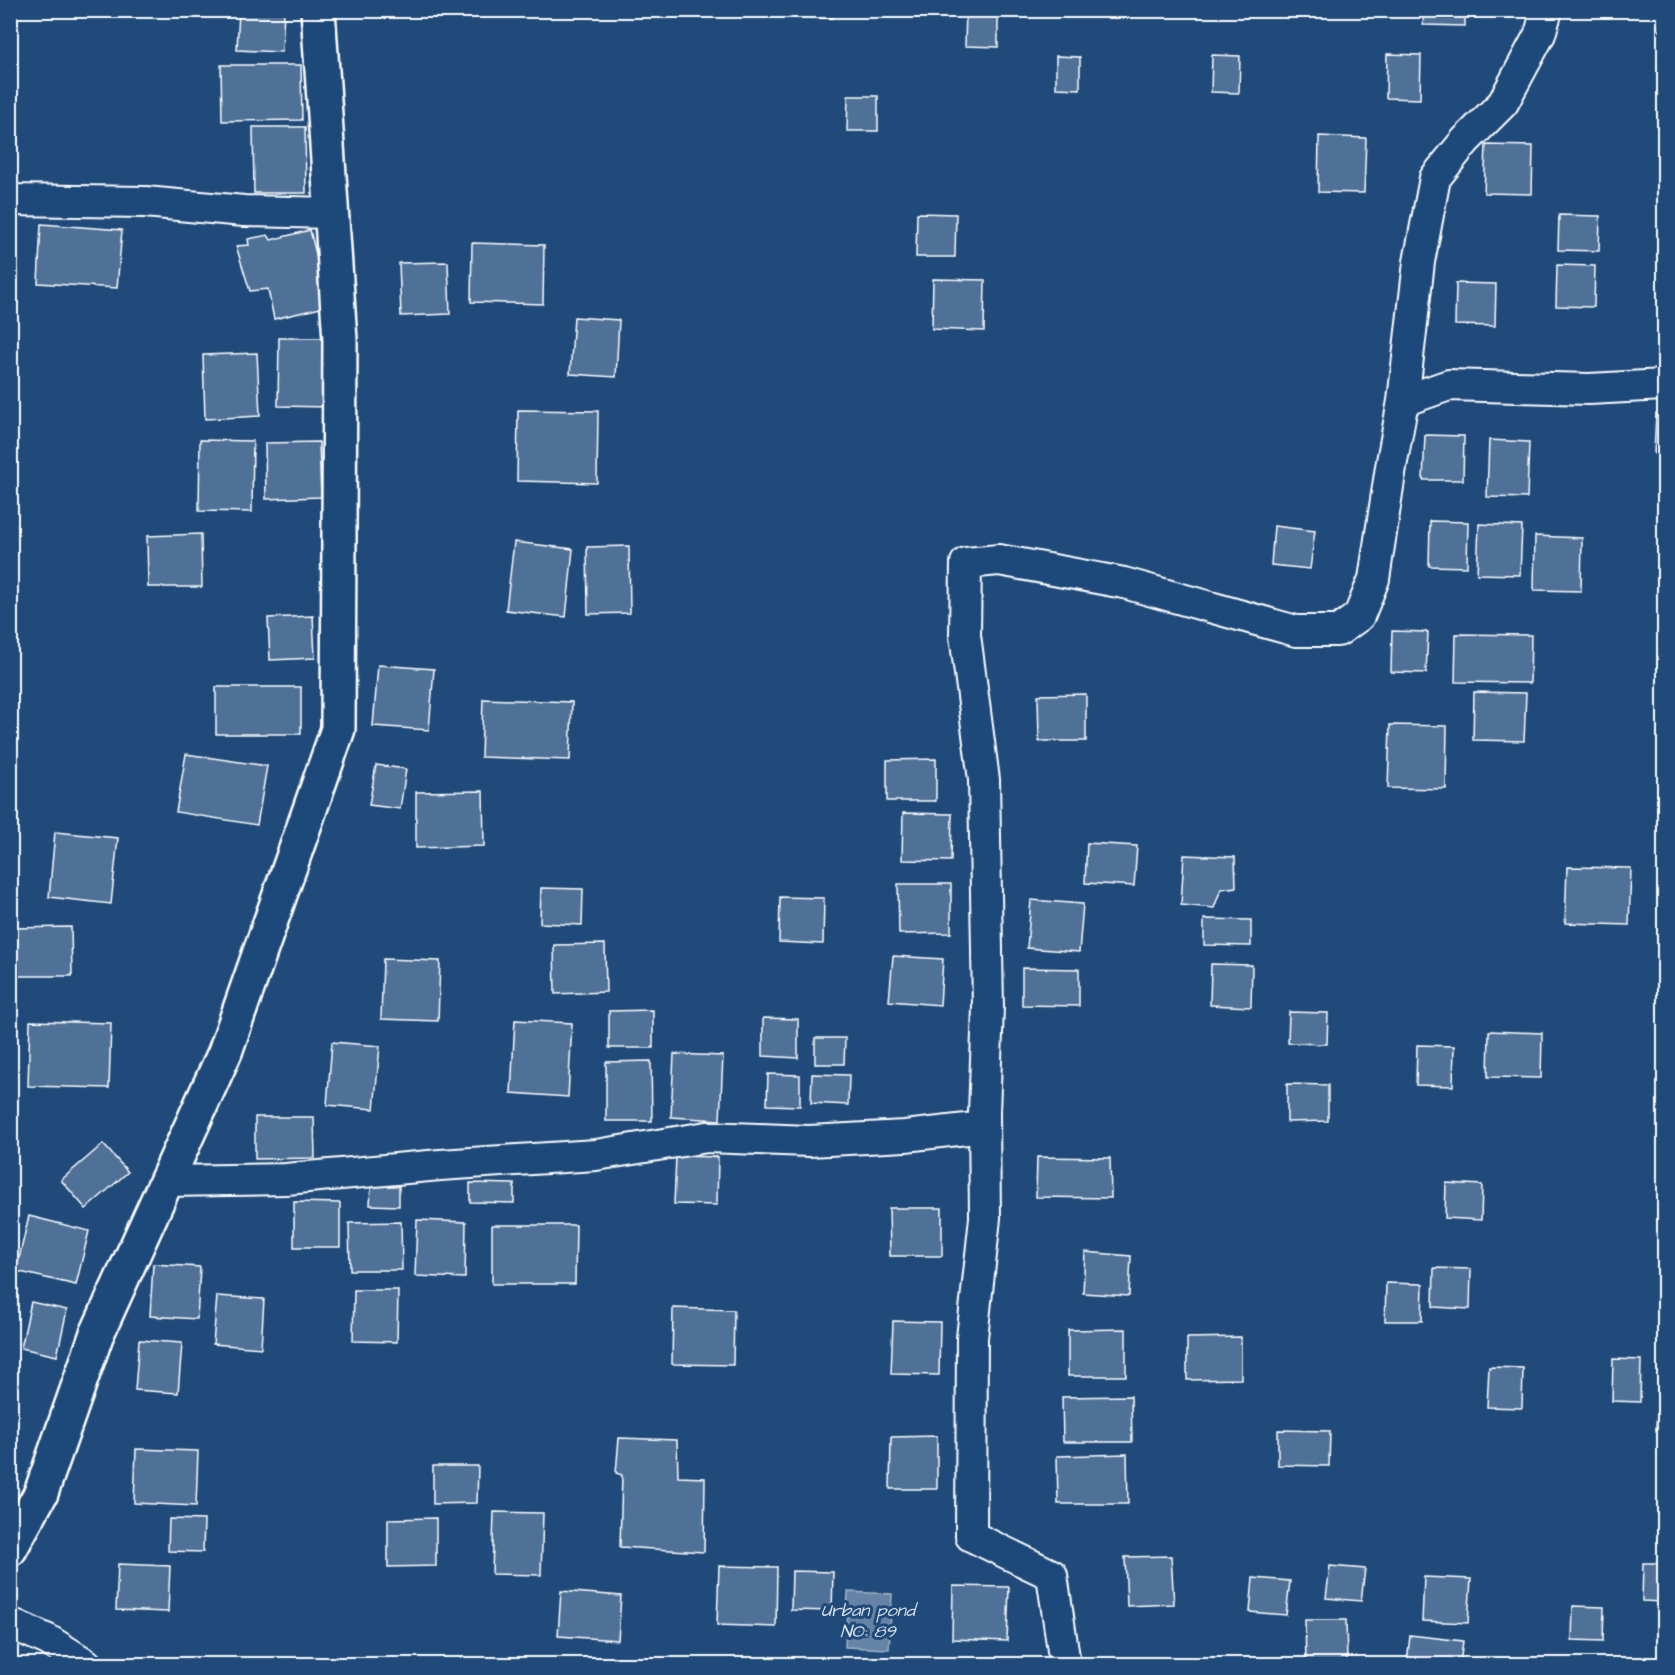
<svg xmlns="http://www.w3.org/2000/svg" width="1675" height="1675" font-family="'Architects Daughter',sans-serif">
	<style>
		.water { fill: #6583a4; stroke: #a3b5c8; stroke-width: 1.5 }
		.building { fill: #507197; stroke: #fff; stroke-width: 1.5 }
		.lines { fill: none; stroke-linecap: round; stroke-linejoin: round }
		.street-casing { stroke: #fff; stroke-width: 34 }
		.secondary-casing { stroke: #fff; stroke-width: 38 }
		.street { stroke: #1f4a7a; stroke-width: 30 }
		.secondary { stroke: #1f4a7a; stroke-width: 33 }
		.labels { text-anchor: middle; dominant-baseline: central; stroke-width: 6; stroke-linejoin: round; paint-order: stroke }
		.water-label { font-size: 18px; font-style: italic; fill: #d8e0e8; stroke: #1f4a7a }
	</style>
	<rect width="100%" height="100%" fill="#1f4a7a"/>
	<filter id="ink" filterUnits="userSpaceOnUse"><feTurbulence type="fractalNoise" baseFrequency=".0167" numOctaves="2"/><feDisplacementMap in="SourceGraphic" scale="12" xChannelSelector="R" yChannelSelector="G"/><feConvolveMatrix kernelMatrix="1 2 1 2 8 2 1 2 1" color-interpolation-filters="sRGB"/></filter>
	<g filter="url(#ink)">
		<path class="water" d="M848,1592L892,1594L889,1649L845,1647Z"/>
		<path class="building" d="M239,10H284L282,52L237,50Z
			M793,10H834L833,18L792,17Z
			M966,10H998V47L965,46Z
			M1424,10H1465V26L1423,25Z
			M1661,10H1664V31H1660Z
			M1387,54L1421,55L1420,99L1386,98Z
			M1212,55L1240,56L1239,93L1211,92Z
			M1056,56L1080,57V89L1056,88Z
			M221,65H301L302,120L222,121Z
			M848,96H878V131H847Z
			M253,127H305L306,193H254Z
			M1319,136L1366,138L1364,193L1318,192Z
			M1486,145L1533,146L1532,194L1484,193Z
			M1661,152H1664V202H1660Z
			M917,213L956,214L955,257H916Z
			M1559,215L1600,216L1599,251L1558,250Z
			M41,224L122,230L117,288L38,283Z
			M310,230L329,306L274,319L268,289L250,291L236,246L249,245L248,239L268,235L271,240Z
			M472,243L544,245L543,304L471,302Z
			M448,262L450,314L401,316L399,263Z
			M1557,265L1595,266L1594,307L1556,306Z
			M933,279L985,280L984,331L932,329Z
			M1456,283L1496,284L1495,326L1455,325Z
			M574,317L619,320L616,377L570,374Z
			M279,338H328L327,407L278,406Z
			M257,353L260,416L205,419L203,355Z
			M518,410L598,411L597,483L517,481Z
			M1656,413H1664V454H1654Z
			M1425,435L1464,436L1463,480H1423Z
			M200,440L253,441L252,512L199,511Z
			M1489,440L1529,442L1527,498L1487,497Z
			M319,442L321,497L266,499L265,443Z
			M1430,521L1468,522L1467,567L1429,566Z
			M1479,524L1522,526L1520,575L1477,574Z
			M1274,526L1315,531L1310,569L1271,565Z
			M201,534L202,587H148L147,536Z
			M1535,536L1582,538L1581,591L1534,590Z
			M514,542L573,549L566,617L506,610Z
			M629,546L630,613L588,614L587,547Z
			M313,616L315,658L270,660L268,618Z
			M1392,631L1428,632L1426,673L1391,672Z
			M1456,634L1531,635L1530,683L1455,682Z
			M378,665L434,669L429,730L373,726Z
			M216,687H301V734H216Z
			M1474,692L1526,693L1524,741L1473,740Z
			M1086,694V741H1039L1038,695Z
			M483,699L572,702L570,760L481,757Z
			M1390,725L1447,726L1446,789L1388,788Z
			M186,754L267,766L257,825L176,812Z
			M936,759V801H887V760Z
			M376,765L406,769L400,809L369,805Z
			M483,791L484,846L416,848V792Z
			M903,813L952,814L951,861L902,860Z
			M55,832L118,838L111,904L49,897Z
			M1087,843L1137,846L1134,886L1085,883Z
			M1184,855L1235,857L1236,887L1221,889L1214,908L1181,905Z
			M1567,867L1631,868L1629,925L1565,923Z
			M898,884H951V933L899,934Z
			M541,888L583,889L582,925L540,923Z
			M780,897L824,898L823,944L779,942Z
			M1031,900L1083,904L1079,952L1027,948Z
			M1204,919L1251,920V946L1204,945Z
			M71,927L72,976H10V928Z
			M605,944L606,992L555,994L554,945Z
			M893,956L943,959L940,1005L889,1001Z
			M383,959L440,961L438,1021L381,1019Z
			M1211,964L1252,965L1251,1007L1210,1005Z
			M1022,968L1079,969V1006L1022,1005Z
			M653,1010V1048H609V1011Z
			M1289,1012L1328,1013L1327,1044L1288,1043Z
			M763,1018L798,1019V1058L763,1056Z
			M515,1020L572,1023L568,1097L511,1093Z
			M30,1021L111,1023L109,1088L28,1086Z
			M1489,1031L1542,1033L1541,1078L1488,1077Z
			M815,1038H845L844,1064H815Z
			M332,1042L380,1046L374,1109L327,1105Z
			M1417,1045L1454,1046L1453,1086L1416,1085Z
			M674,1054L723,1056L720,1120L671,1117Z
			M651,1061L652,1121H606V1062Z
			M768,1074L800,1075V1106L767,1105Z
			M812,1074L849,1075L848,1105L811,1103Z
			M1287,1084L1328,1085V1121L1287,1122Z
			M255,1117H314L315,1158L255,1159Z
			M103,1144L128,1172L86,1209L61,1180Z
			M676,1156L718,1157L717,1205L674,1204Z
			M1037,1157L1110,1158L1111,1198L1036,1197Z
			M470,1183L514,1184V1203L470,1202Z
			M1446,1183L1482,1185L1481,1220L1445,1218Z
			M371,1185L399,1186V1206L370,1205Z
			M294,1202L340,1203V1247H294Z
			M889,1208H942V1256H890Z
			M29,1216L89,1231L76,1285L16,1271Z
			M417,1220L466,1222L465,1278L415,1276Z
			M401,1222L402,1270H350L349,1223Z
			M492,1225H576L575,1284H492Z
			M1085,1252L1131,1256L1129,1296L1083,1293Z
			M153,1264L200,1267L197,1319L150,1316Z
			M1434,1268L1471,1269L1470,1309L1433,1307Z
			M1386,1283L1423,1284L1422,1321H1385Z
			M354,1290H398L397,1342L353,1341Z
			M217,1296L264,1299L261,1348L213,1344Z
			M31,1302L67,1310L57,1356L21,1348Z
			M673,1308L734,1310L733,1365L672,1364Z
			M893,1321L940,1322L939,1375L891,1374Z
			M1126,1329V1376H1068V1330Z
			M1241,1337V1379L1187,1380V1338Z
			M139,1340L182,1343L178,1393L135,1390Z
			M1613,1359L1641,1360L1640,1402L1612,1401Z
			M1489,1367L1523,1368L1522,1408L1487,1407Z
			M1658,1389H1664V1431H1656Z
			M1131,1396L1132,1442H1063L1062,1397Z
			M1278,1430L1330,1431L1329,1466L1278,1465Z
			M937,1436V1489H890L891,1437Z
			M619,1438L677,1440L678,1477L705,1478L704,1552L620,1547L622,1475L616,1473Z
			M136,1449L198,1451L196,1506L134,1503Z
			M1127,1454L1128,1504H1058L1057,1456Z
			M433,1466H478L477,1503L433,1504Z
			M494,1512L543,1513L541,1575L492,1574Z
			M436,1518V1566L388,1567V1519Z
			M169,1519L204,1520L203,1552L168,1551Z
			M1171,1556L1174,1604L1127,1606L1125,1557Z
			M1643,1563H1664V1602L1642,1601Z
			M118,1564L170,1566L168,1612L116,1610Z
			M719,1566L777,1567L776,1627L717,1625Z
			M1330,1566L1365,1569L1361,1601L1326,1598Z
			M792,1571L833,1572L832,1611L791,1610Z
			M1424,1577L1471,1579L1468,1623L1422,1621Z
			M1253,1578L1290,1581L1286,1615L1250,1612Z
			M953,1586L1009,1587L1007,1641L952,1639Z
			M561,1591L621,1596L618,1640L558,1636Z
			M1573,1606L1604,1607L1603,1641L1572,1640Z
			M1305,1620H1346L1347,1664H1306Z
			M1410,1635L1463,1641L1460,1664H1407Z"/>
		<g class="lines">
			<defs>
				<path id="street" d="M10,200L145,202L244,211L332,213
					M1403,401L1419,262L1435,178L1465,141L1503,103L1540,34L1547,10
					M166,1181L286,1179L440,1165L596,1155L707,1137L809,1141L905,1136L984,1127
					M10,1623L48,1640L86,1664
					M1065,1664L1052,1575L971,1536L972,1338L985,1218L984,1113L988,1007L984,780L965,635L966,563L999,560L1124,583L1296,631H1338L1359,616L1374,579L1391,467L1403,401L1449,385L1589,389L1664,385"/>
				<path id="secondary" d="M10,1549L41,1493L96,1336L225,1052L338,729L340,340L318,10"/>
			</defs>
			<use href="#street" class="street-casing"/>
			<use href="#secondary" class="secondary-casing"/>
			<use href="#street" class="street"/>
			<use href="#secondary" class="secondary"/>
		</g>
	</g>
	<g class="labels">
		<g class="water-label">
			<text x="868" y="1610">Urban pond<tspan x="868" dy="21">NO: 89</tspan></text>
		</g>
	</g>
	<rect width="1675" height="1675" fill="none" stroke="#1f4a7a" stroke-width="36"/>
	<rect x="18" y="18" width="1639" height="1639" fill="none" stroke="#fff" stroke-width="2" filter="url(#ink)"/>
</svg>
